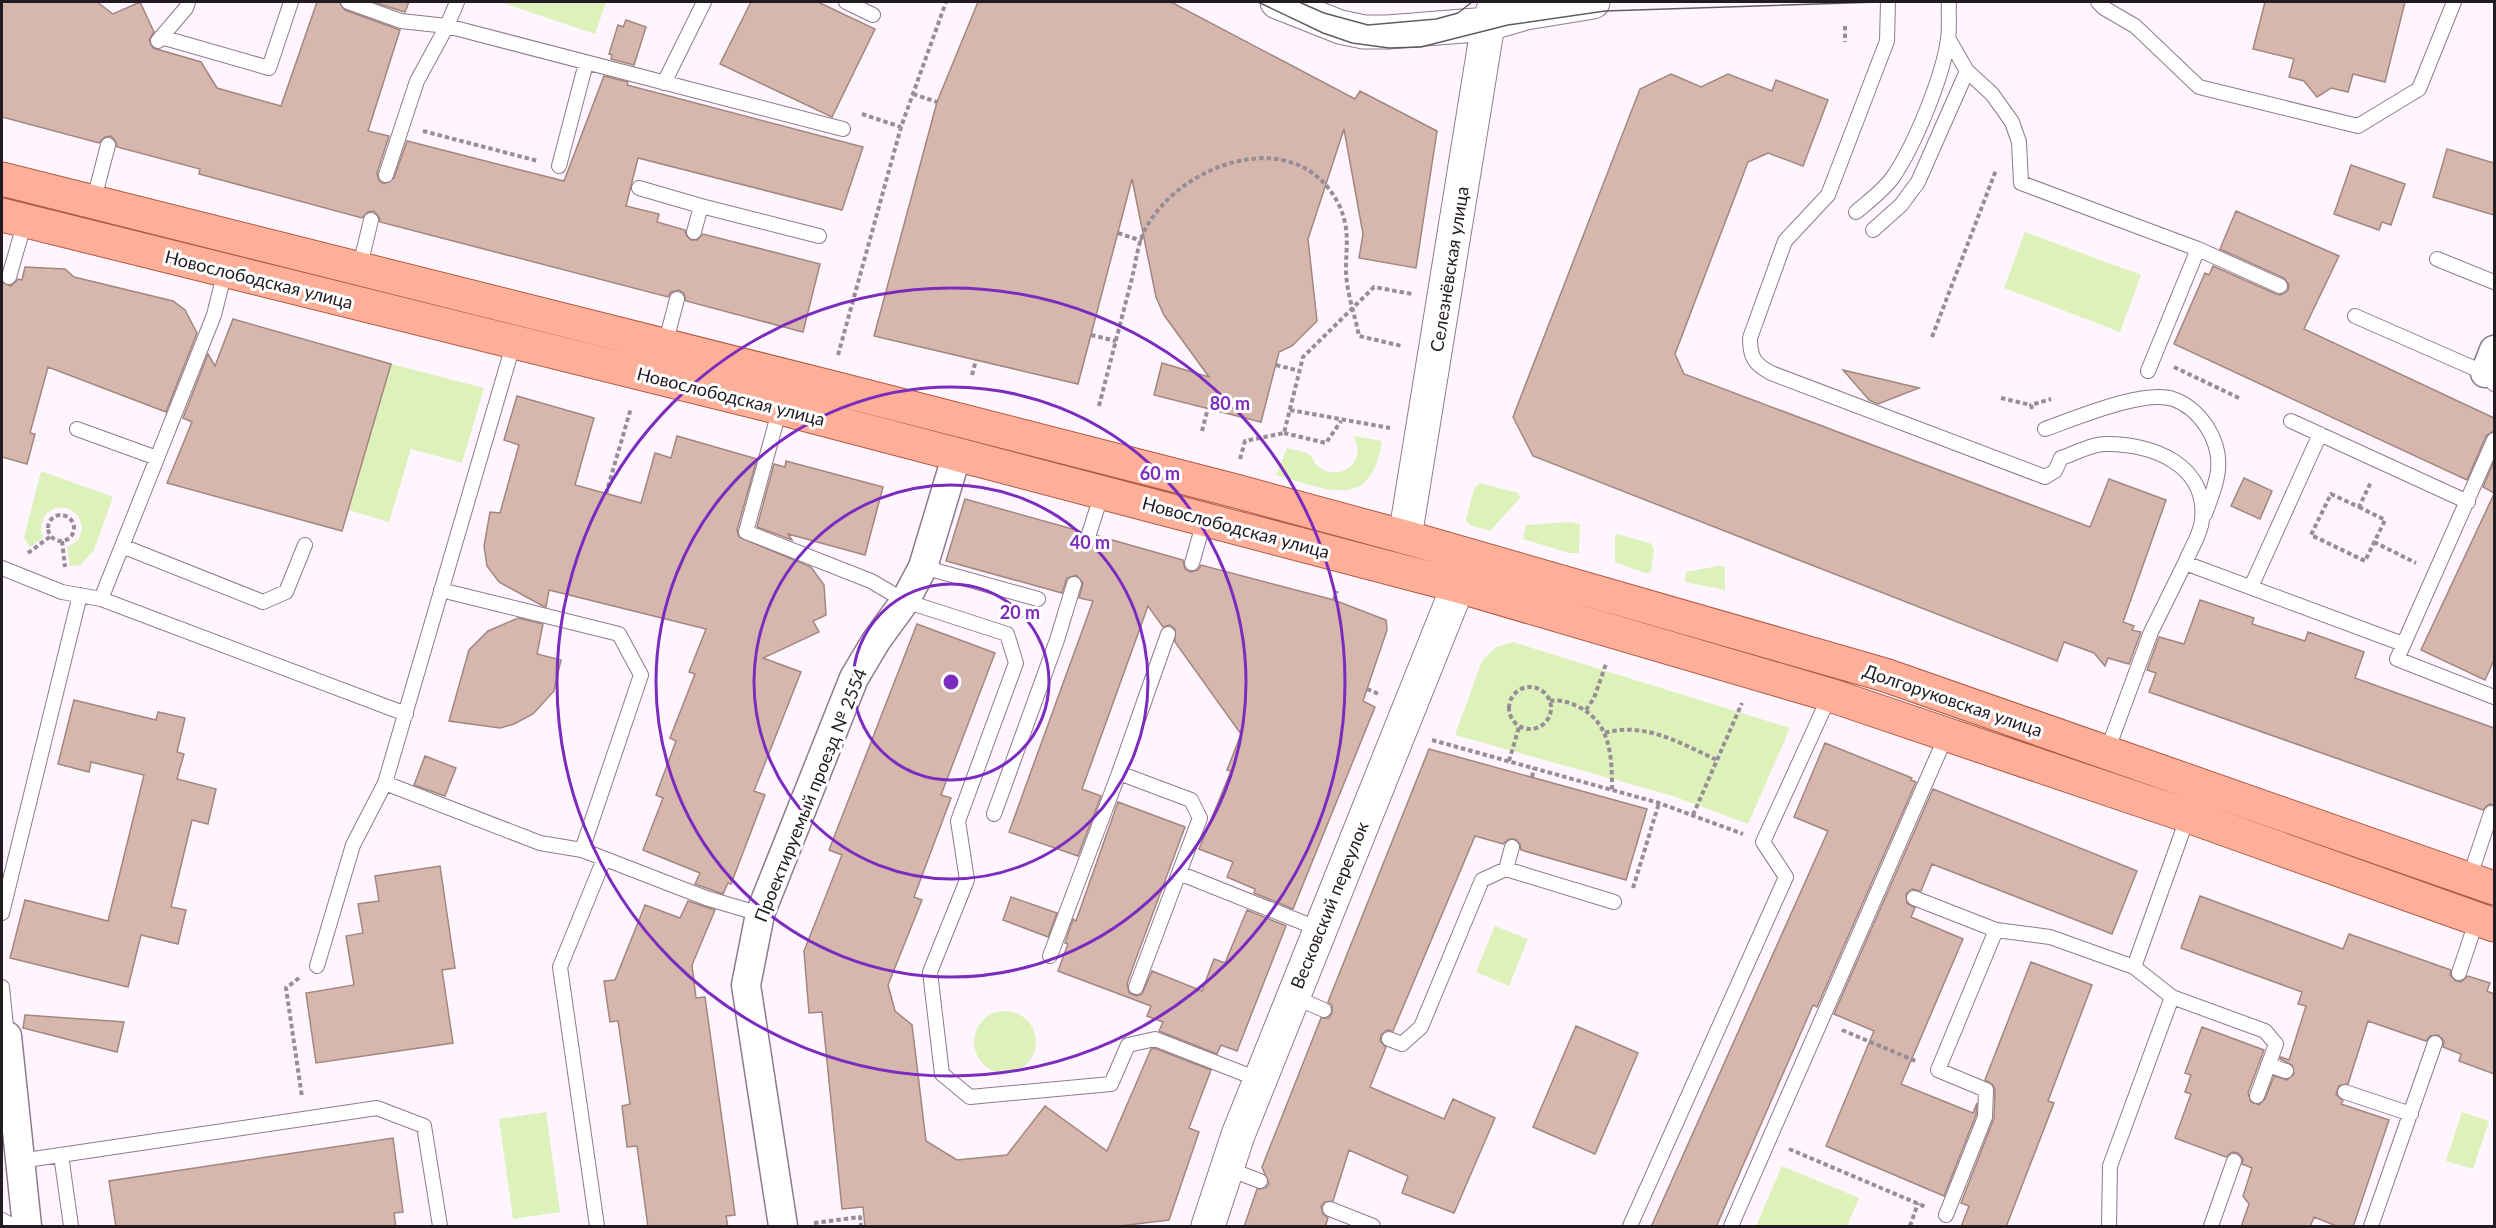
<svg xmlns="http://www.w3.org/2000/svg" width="2496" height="1228" font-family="Lato,sans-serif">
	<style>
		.green { fill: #ddf1ba }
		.building { fill: #d6b7ae; stroke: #a3867e; stroke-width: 1.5 }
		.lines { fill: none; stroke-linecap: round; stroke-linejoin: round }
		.service-casing { stroke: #8f7a8c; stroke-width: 16 }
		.minor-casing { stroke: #8f7a8c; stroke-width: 31 }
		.tertiary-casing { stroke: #8f7a8c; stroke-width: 35 }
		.primary-casing { stroke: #b05943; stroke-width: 35 }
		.path { stroke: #968d95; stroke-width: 4; stroke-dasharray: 4.5 3; stroke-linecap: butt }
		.service { stroke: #fff; stroke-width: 14 }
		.minor { stroke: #fff; stroke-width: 28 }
		.tertiary { stroke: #fff; stroke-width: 33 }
		.primary { stroke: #fdaf99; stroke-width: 33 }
		.tram { stroke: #635b62; stroke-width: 1.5 }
		.ring { fill: none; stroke: #7b2cbf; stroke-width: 3 }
		.labels { text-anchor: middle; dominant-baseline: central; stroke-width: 6; stroke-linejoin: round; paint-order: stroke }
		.street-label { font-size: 18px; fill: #231b22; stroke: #fff }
		.centre { fill: #7b2cbf; stroke: #fff; stroke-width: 3 }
		.ring-label { font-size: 18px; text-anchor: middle; font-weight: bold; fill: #7b2cbf; stroke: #fff; stroke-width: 6; stroke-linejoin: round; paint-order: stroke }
	</style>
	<rect width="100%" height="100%" fill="#fff5fe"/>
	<path class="green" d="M500,2H606L595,34Z
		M2025,232L2141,275L2120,332L2004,288Z
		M391,364L484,388L462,463L411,449L389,522L349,510Z
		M1354,436L1382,441C1371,513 1327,489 1276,475L1287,448C1293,450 1305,451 1310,455C1313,457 1313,461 1315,463C1324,475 1343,476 1353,464C1360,455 1358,446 1354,436Z
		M41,471L113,497L94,550L81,565L70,566L67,547C99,535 73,490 45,515L41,526L43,538L30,547L24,538Z
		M1480,483L1518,493L1520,498L1490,531L1470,525L1466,520L1474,489Z
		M1570,522L1580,524L1579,553H1569L1523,539L1526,525Z
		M1618,534L1652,544L1654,550L1651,572L1645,573L1615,562V535Z
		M1718,566L1725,567V590L1685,582L1686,572Z
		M1513,642L1790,728L1748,824L1670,795L1455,735L1482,661L1496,647Z
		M1495,926L1528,939L1509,986L1476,972Z
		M974 1042a31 31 0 1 1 62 0a31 31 0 1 1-62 0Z
		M546,1112L560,1212L513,1219L499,1119Z
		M2462,1112L2489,1121L2473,1169L2446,1161Z
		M1782,1166L1859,1198L1847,1226H1756Z"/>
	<path class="building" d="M2,2H97L113,14L140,2L154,32L149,40L153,48L201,62L217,88L281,106L317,2H339L345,10L400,30L368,131L389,136L377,173L379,181L384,184L394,178L407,141L564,181L604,76L628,82L627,85L863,147L842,210L638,158L626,206L659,214L657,222L685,230L686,235L691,240H697L703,234L820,264L803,332L686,301L684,293L679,290L671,292L668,297L380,222L379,217L374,211L368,212L362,218L199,174L200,169L117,147L116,142L111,136L105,137L99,143L2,117Z
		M373,2H409L405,12Z
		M751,2H818L875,29L832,117L720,64Z
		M978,2H1171L1355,99L1360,91L1437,131L1416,268L1359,258L1363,234L1344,129L1308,239L1317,321L1292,346L1279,352L1261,422L1154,395L1162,363L1209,377L1164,315L1156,297L1132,179L1078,384L874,336L937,102Z
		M2265,2H2405L2385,82L2353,74L2348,92L2331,88L2317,97L2304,81L2289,77L2294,59L2253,49Z
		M626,20L646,27L634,65L611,59L612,55L609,54L618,25L623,27Z
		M1671,74L1701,87L1728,74L1772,91L1776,80L1828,100L1803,166L1768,153L1748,162L1675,354L1684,374L2090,527L2109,479L2166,500L2123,622L2134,626L2132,630L2141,632L2129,664L2108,658L2105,666L2094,653L2064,642L2057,661L1533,456L1513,417L1640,89Z
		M2447,149L2494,163V215L2433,197Z
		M2351,165L2405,184L2391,225L2382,222L2379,230L2334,214Z
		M2236,211L2339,256L2304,329L2494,418V431L2486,436L2467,480L2174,344L2205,273L2209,275L2213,266L2276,294L2281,295L2288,290L2289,285L2284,278L2220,249Z
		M25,267L65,269L74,277L173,301L185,310L197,333L166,412L48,367L30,433L35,434L27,464L2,457V282L11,286L18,279L22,280Z
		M233,319L391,364L342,531L167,483L192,422L183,418L208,354L215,366Z
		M1843,370L1919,388L1878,404L1869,400Z
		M517,396L594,418L575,485L641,503L655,453L671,458L677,436L757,459L737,530L739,537L811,567L824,585L826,615L813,621L819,632L763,658L801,672L754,791L765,795L731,884L728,883L723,894L695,884L700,873L643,850L663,798L656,795L676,741L670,738L695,674L689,672L706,629L549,590L546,607L541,605L499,582L487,566L484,546L490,512L500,513L519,445L504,440Z
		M786,461L883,487L865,555L788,534L792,540L757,527L774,464L785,467Z
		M2494,461V493L2483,487Z
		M2244,478L2272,491L2260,519L2231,506Z
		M2494,494V660L2485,680L2421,650Z
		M965,499L1080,531L1082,540L1087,543L1095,541L1098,536L1183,560L1185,569L1190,572L1198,570L1201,565L1334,600L1386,620L1387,630L1363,701L1375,707L1293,909L1254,893L1255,889L1227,877L1233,862L1199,849L1231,771L1227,770L1241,734L1175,642V629L1170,625L1163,627L1148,606L1082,789L1101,796L1078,856L1009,832L1093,601L1079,598L1083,583L1076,575L1067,578L1062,593L946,561Z
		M2200,600L2254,618L2252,624L2305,641L2308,632L2364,652L2355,678L2494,728V805L2489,804L2483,810L2149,692L2156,673L2147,670L2159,637L2184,644Z
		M518,618L543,624L537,654L561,660L554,691L533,714L514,724L500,728L449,721L469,650L488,631Z
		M917,624L995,653L941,795L951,798L914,897L922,900L888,985L895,1011L912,1025L926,1141L957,1160L1007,1155L1045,1106L1107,1151L1151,1049L1154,1048L1211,1070L1189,1128L1199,1132L1169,1220L1111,1227H865L863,1207L842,1209L822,1012L809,1013L804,951L842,855L829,850Z
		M74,700L156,720L158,712L185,718L177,752L184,754L177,779L216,789L208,824L192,820L171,907L186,910L178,944L141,935L128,987L10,958L25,900L108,921L144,775L91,762L89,772L58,764Z
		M1825,743L1912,778L1911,780L1916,782L1817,1007L1813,1005L1716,1227H1651L1828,831L1794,817Z
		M1429,749L1647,809L1626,880L1521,850L1520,844L1515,839H1509L1503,844L1475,836L1393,1031L1387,1030L1381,1035L1380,1041L1386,1047L1370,1087L1444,1119L1453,1099L1495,1118L1454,1213L1402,1193L1408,1176L1349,1150L1333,1201L1325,1202L1321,1206L1323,1214L1328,1218L1325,1227H1244L1257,1189L1265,1188L1269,1184L1262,1167L1321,1018H1329L1332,1013V1005L1328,1002Z
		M425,756L456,768L445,796L414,785Z
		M1933,789L2137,871L2112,934L1932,864L1921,891L1912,889L1906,894L1907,903L1915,908L1911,917L1963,939L1901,1084L1973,1113L1977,1103L1976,1115L1944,1196L1826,1146L1874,1031L1834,1014Z
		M1118,802L1185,827L1134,964L1127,984L1129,993L1137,996L1142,994L1152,971L1202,991L1214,959L1225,963L1247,910L1286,926L1237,1051L1221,1045L1217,1054L1159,1031L1163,1022L1147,1016L1151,1006L1058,971L1068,944L1065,943L1073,919L1076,921Z
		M440,866L455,968L442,970L453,1043L316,1063L306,993L354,985L346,936L363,933L358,904L379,901L375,876Z
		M2200,896L2343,949L2349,934L2451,970L2450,975L2456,981L2461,982L2468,976L2490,983L2487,991L2494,994V1074L2459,1061L2461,1054L2443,1047L2444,1041L2438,1035L2430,1036L2426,1041L2368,1021L2348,1084L2339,1086L2336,1094L2343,1101L2341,1104L2389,1120L2353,1227H2339L2314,1217L2310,1227H2241L2249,1204L2243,1196L2252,1168L2242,1164L2243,1159L2238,1153L2232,1152L2226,1157L2175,1138L2191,1094L2185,1092L2191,1075L2185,1073L2202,1027L2264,1050L2248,1093L2251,1102L2259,1105L2265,1099L2274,1076L2287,1080L2294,1074L2292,1065L2280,1059L2281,1057L2289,1060L2306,1006L2298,1004L2302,992L2181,948Z
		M1011,897L1057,913L1048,937L1003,920Z
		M688,901L715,910L692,965L696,998L705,997L730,1177L735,1215L726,1216L728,1227H648L637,1146L627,1147L622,1106L630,1104L618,1021L610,1022L604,981L615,980L645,905L680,918Z
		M2031,962L2092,985L2048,1101L2054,1103L2006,1227H1961L1969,1206L1961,1203L1994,1118L1995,1090L1993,1085L1985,1080Z
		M25,1015L124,1022L117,1052L23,1028Z
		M1576,1026L1638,1053L1595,1154L1533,1127Z
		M393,1138L403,1212L394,1213L396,1227H116L109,1181Z"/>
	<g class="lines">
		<defs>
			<path id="service" d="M348,2L401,21L447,26L843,129
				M846,2L873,15
				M1888,2L1887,41L1828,195L1785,241L1750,338C1750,357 1754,364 1771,373L2045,477L2055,471L2061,458C2074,454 2091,444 2105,444C2152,443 2208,465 2202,520C2201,534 2190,550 2185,563
				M2098,2L2104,8L2135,26L2199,87L2358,126L2419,89L2454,2
				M161,37L269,68L291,2
				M1948,38L1967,71L1992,94L2012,122L2019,142L2021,183L2198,249L2148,371
				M158,41L186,8L188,2
				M664,83L704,2
				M559,166L586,63
				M386,175L417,81L447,26L457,2
				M639,188L701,206
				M93,203L108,145
				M1856,212C1869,201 1883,191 1893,177C1915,145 1943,76 1948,39C1950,27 1948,14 1949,2
				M1873,230L1901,205L1918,182L1967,71
				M694,232L701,206L819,236
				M2198,249L2280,286
				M2437,259L2494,282
				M359,270L371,220
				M9,277L25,221
				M2355,316L2485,373L2494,384
				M514,342L385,783L540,843L582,850L706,898L760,914
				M665,345L677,299
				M780,408L746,532L871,581L905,601L1007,634L1016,663L958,821L967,880L930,972L942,1074L970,1097L1111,1084L1128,1045L1155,1039L1260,1080
				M2291,421L2468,502
				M77,429L157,458
				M2045,429C2074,419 2144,389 2173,399C2188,404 2199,415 2207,427C2227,459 2217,481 2205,514
				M2494,440L2397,659L2494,697
				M1089,534L1102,493
				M122,546L263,602L286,592L305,545
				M1192,563L1205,518
				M923,567L1038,599
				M2,568L62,592L101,599L214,315L225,271
				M2251,587L2320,434
				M441,590L619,634L641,675L582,850
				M101,599L406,714
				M1168,634L1119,773L1191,800L1200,818L1179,873L1319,929
				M2106,754L2151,632L2185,563L2403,644
				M994,814L1057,640L1074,584
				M1506,869L1512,847
				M2469,879L2491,813
				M1914,898L1996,930L2050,937L2134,967L2172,997L2265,1031L2276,1044L2257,1096
				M2,913L80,595
				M1050,956L1119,773
				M317,966L353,845L385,783
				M2134,967L2188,816
				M2459,973L2477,919
				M2,987L7,1036
				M1136,987L1179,873
				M1292,996L1324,1010
				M1389,1039L1402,1044L1421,1027L1482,880L1506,869L1614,902
				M2268,1065L2286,1071
				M2345,1092L2411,1114
				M61,1155L71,1226
				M20,1161L377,1108L424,1126L440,1226
				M1226,1168L1260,1181
				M1330,1209L1373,1226
				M1946,1215L1985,1117L1986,1090L1938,1070L1996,930
				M2,1220L13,1226
				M597,1226L560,967L604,859
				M1630,1226L1786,877L1763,842L1830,695
				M1731,1226L1947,734
				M2109,1226L2110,1166L2172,997
				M2211,1226L2234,1161
				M2371,1226L2435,1043"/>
			<path id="minor" d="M2485,373L2494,350
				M7,1036L27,1226
				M783,1226L746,985L760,914L854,678L876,641L905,601L923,567L957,454"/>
			<path id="tertiary" d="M1277,2L1340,27L1364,32H1388L1488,24L1526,13L1593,2
				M1405,537L1488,24L1496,2
				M1208,1226L1238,1135L1458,586"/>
			<path id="primary" d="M2,179L834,388L1232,490L1405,537L1885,675L2494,888
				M2,215L780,408L1458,586L1830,695L2188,816L2494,925"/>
		</defs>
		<use href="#service" class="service-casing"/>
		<use href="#minor" class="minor-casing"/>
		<use href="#tertiary" class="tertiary-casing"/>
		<use href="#primary" class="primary-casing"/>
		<path class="path" d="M1845,26V42
			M913,94L937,102
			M862,114L901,127
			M423,131L538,161
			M1118,233L1142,241
			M1091,335L1116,341
			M1932,337L1996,170
			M838,355L901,127L946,2
			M1276,365L1300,371
			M2174,367L2241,399
			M972,375L976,360
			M2001,398L2031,405
			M1099,406C1110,363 1121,321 1132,278C1136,262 1138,240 1147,226C1184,161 1300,122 1340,207C1350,231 1346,246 1346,270C1346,291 1355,315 1359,336L1402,346
			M2032,409L2031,405L2051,399
			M1290,410L1390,428
			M1202,431L1208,408
			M1284,433L1326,443L1341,421
			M1240,459L1245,441L1284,433L1303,357L1367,294L1374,287L1412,294
			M606,494L631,408
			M2359,507L2385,520L2365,561L2311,535L2331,494L2359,507L2371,482
			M48 528a13 13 0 1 1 26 0a13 13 0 1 1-26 0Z
			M62,541L65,567
			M2374,542L2416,563
			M28,553L51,536
			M1334,600L1337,591
			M1509 708a21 21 0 1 1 42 0a21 21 0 1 1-42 0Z
			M1367,689L1381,695
			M1550,701C1559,699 1568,702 1577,706C1611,722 1612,756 1612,790
			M1586,710L1594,698L1606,664
			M1605,733C1644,721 1682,744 1717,760
			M1432,740L1659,803L1743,834
			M1509,761L1519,727
			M1532,777L1534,768
			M1693,815L1742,703
			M1633,888L1659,803
			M299,978L286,988L302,1097
			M1842,1030L1918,1062
			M1789,1149L1926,1207
			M814,1223L860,1217L861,1226
			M1910,1226L1918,1203"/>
		<use href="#service" class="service"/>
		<use href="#minor" class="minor"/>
		<use href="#tertiary" class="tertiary"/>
		<use href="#primary" class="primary"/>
		<path class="tram" d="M1258,2L1323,33L1352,43L1389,48L1421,47L1508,25L1605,11L1878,2
			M1299,2L1324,13L1368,25L1436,19L1458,13L1472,2"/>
	</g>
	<g class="ring">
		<circle cx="951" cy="682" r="98"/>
		<circle cx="951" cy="682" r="197"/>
		<circle cx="951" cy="682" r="295"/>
		<circle cx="951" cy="682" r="394"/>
	</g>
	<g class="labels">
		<g class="street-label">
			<text transform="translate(1449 269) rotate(-81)">Селезнёвская улица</text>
			<text transform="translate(259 279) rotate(14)">Новослободская улица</text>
			<text transform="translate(731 396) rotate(14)">Новослободская улица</text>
			<text transform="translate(1236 527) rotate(15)">Новослободская улица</text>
			<text transform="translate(1953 700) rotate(19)">Долгоруковская улица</text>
			<text transform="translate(810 795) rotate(-68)">Проектируемый проезд № 2554</text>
			<text transform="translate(1329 905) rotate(-68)">Весковский переулок</text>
		</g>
	</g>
	<circle cx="951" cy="682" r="9" class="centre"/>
	<g class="ring-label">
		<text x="1230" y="410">80 m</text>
		<text x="1160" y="480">60 m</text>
		<text x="1090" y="549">40 m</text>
		<text x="1020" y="619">20 m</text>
	</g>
	<rect width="2496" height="1228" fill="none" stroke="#231b22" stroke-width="6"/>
</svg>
